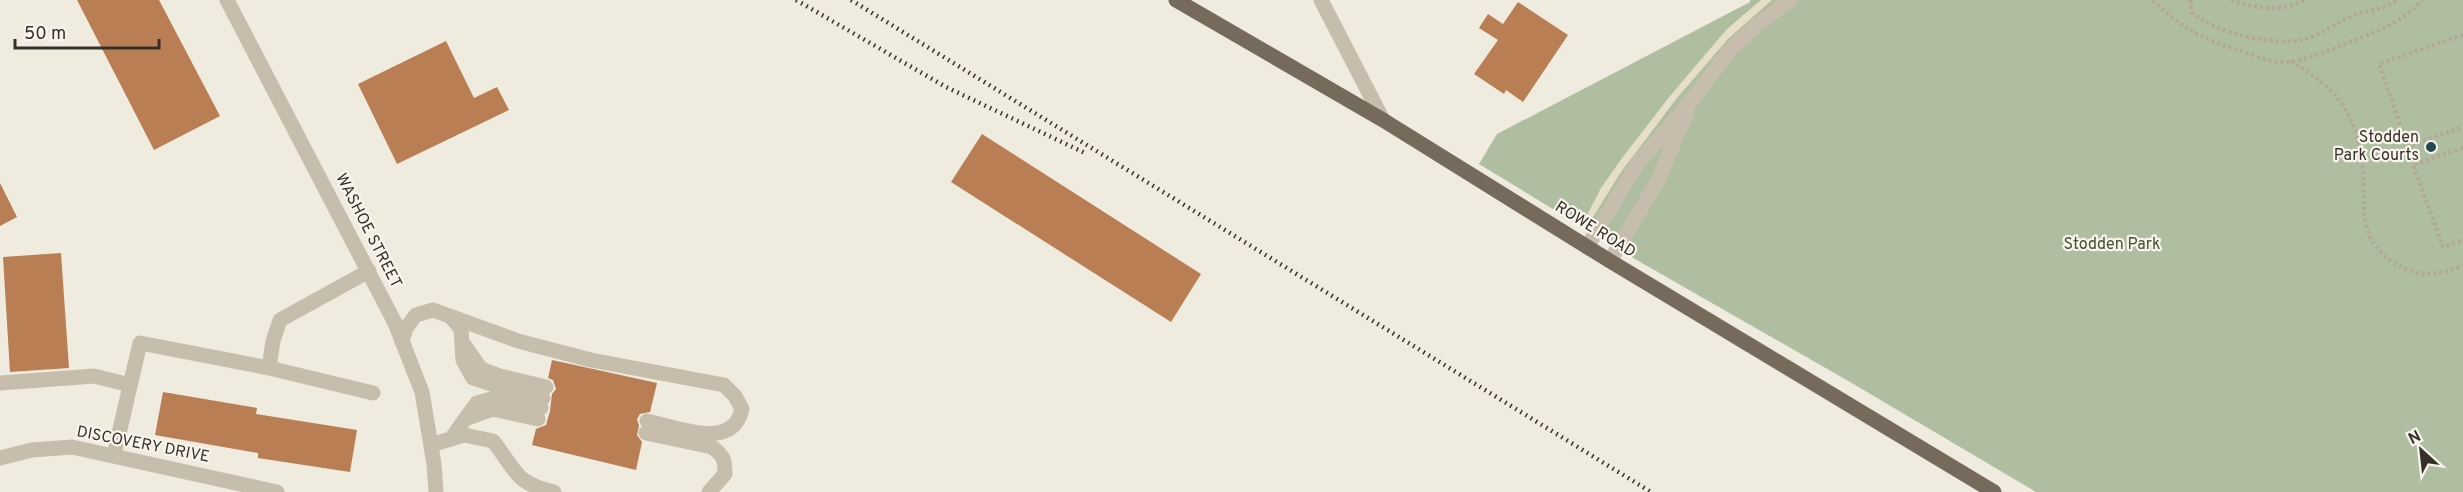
<svg xmlns="http://www.w3.org/2000/svg" width="2463" height="492" font-family="Overpass,sans-serif">
	<style>
		.green { fill: #afbea0 }
		.plaza { fill: #e6dec8 }
		.building { fill: #b97e54 }
		.lines { fill: none; stroke-linecap: round; stroke-linejoin: round }
		.path { stroke: #b3a796; stroke-width: 4; stroke-dasharray: 3 3; stroke-linecap: butt }
		.minor { stroke: #c7bdac; stroke-width: 15 }
		.major { stroke: #766a5d; stroke-width: 15 }
		.rail { stroke: #36302a; stroke-width: 4.5; stroke-dasharray: 1.5 4.5; stroke-linecap: butt }
		.poi-dot { fill: #244853; stroke: #f8f4eb; stroke-width: 2 }
		.labels { text-anchor: middle; dominant-baseline: central; stroke-width: 4.5; stroke-linejoin: round; paint-order: stroke }
		.poi-label { font-size: 16px; fill: #36302a; stroke: #f8f4eb; text-anchor: end }
		.street-label { font-size: 16px; fill: #36302a; stroke: #f8f4eb }
		.park-label { font-size: 16px; fill: #405130; stroke: #f8f4eb }
	</style>
	<rect width="100%" height="100%" fill="#f0ebdf"/>
	<path class="green" d="M1750,0H2463V492H2036L1850,382L1635,259L1479,164L1497,134L1750,2Z"/>
	<path class="plaza" d="M1761,0H1772L1728,39L1677,98L1621,172L1593,217L1590,221L1579,224L1571,219L1573,216L1579,218L1587,215L1601,188L1622,158L1670,96L1727,29Z"/>
	<path class="building" d="M77,0H159L220,116L154,150Z
		M1518,2L1568,35L1523,102L1506,90L1504,94L1474,74L1498,40L1479,28L1488,14L1503,24Z
		M446,41L474,98L497,87L509,110L397,164L358,84Z
		M982,134L1201,274L1171,322L951,182Z
		M0,183L17,217L0,226Z
		M61,253L69,368L10,372L3,257Z
		M552,360L657,383L650,412L640,414L637,419L639,426L637,435L642,442L636,470L532,445L536,429L546,425L550,411L552,394L556,389L553,380L548,378Z
		M163,392L257,408L256,414L357,430L350,472L258,458V453L155,435Z"/>
	<g class="lines">
		<path class="path" d="M2153,0C2188,34 2204,39 2249,54C2259,57 2273,63 2284,62C2308,61 2333,48 2355,40C2380,30 2404,21 2422,0
			M2190,0L2192,12C2212,33 2277,47 2305,39C2321,35 2335,23 2350,17C2366,10 2384,10 2398,0
			M2231,0C2256,9 2281,12 2305,0
			M2463,35L2379,64L2408,146L2463,127
			M2291,61C2314,76 2338,92 2350,118C2358,134 2362,153 2363,171C2365,208 2357,238 2393,262C2420,279 2435,275 2463,266
			M2463,148L2413,165L2443,247L2463,240"/>
		<path class="minor" d="M227,0L395,323L422,392L434,464L436,492
			M1321,0L1383,120
			M1587,247L1637,164L1692,100L1731,49L1758,24L1790,0
			M1610,261L1657,182L1687,112
			M369,271L280,320L273,341L269,368L373,393
			M450,316L461,329L463,360L473,378L497,386L543,398
			M402,342L406,328L416,315L433,310L518,341L591,360L724,385L735,396L742,409C732,452 677,427 647,421
			M465,346L481,369L500,376L546,387
			M0,383L94,376L130,385
			M465,419L477,403L495,398L541,408
			M646,433L712,447C724,456 725,460 725,474L709,492
			M451,439L465,419L493,409L538,419
			M431,445L464,435L493,441C517,471 514,483 554,492
			M114,455L140,343L269,368
			M0,458L32,450L72,447L277,492"/>
		<path class="major" d="M1176,0L1383,120L1610,261L1994,492"/>
		<path class="rail" d="M796,0L946,87L1085,153
			M851,0L1651,492"/>
	</g>
	<circle class="poi-dot" cx="2431" cy="147" r="6"/>
	<g class="labels">
		<g class="poi-label">
			<text x="2419" y="138">Stodden<tspan x="2419" dy="18">Park Courts</tspan></text>
		</g>
		<g class="street-label">
			<text transform="translate(1595 230) rotate(32)">ROWE ROAD</text>
			<text transform="translate(368 231) rotate(63)">WASHOE STREET</text>
			<text transform="translate(143 445) rotate(11)">DISCOVERY DRIVE</text>
		</g>
		<g class="park-label">
			<text x="2112" y="245">Stodden Park</text>
		</g>
	</g>
	<g transform="translate(2421 450) rotate(333)" stroke="#f8f4eb" stroke-width="4.5" paint-order="stroke">
	<path d="M0-4.5L10 22L0 15L-10 22Z" fill="#36302a"/>
	<text y="-9" font-size="16" font-weight="bold" text-anchor="middle" fill="#36302a">N</text>
	</g>
	<path d="M15 39v9h144v-9" fill="none" stroke="#36302a" stroke-width="3"/>
	<text x="24" y="39" font-size="18" fill="#36302a" stroke="#f8f4eb" stroke-width="4.5" paint-order="stroke">50 m</text>
</svg>
